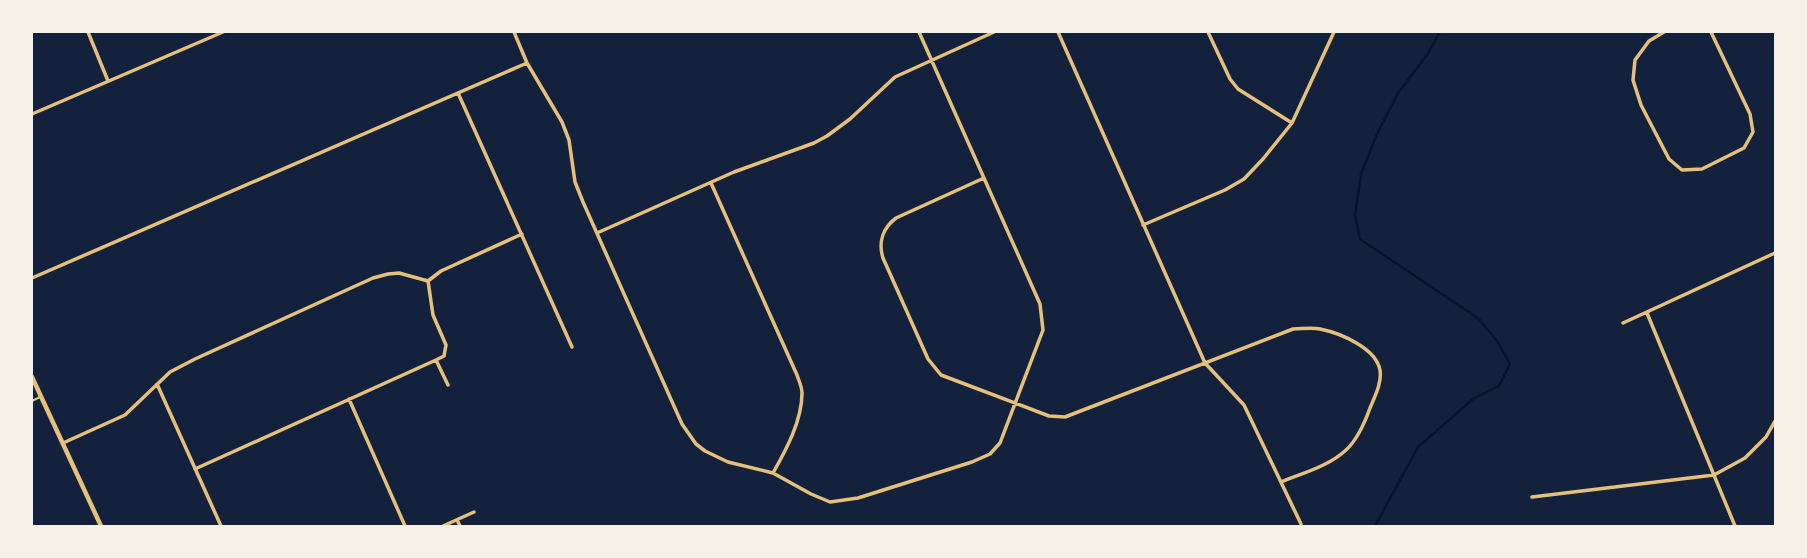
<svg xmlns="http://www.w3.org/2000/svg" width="1807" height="558" font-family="Cabin,sans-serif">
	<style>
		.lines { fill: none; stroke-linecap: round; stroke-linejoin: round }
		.stream { stroke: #0b132b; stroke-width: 2.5 }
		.service { stroke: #e5c07b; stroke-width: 2 }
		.minor { stroke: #e5c07b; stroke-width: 3.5 }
		.tertiary { stroke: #e5c07b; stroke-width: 4.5 }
	</style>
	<rect width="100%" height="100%" fill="#14213d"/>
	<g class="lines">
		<path class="stream" d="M1375,526L1418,447L1473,399L1499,386L1510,364L1497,341L1479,319L1360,239L1355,215L1361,174L1377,134L1398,93L1427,55L1440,32"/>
		<path class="service" d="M32,401L40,397"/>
		<path class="minor" d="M88,32L108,81
			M514,32L527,63L562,122L569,140L575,182L583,202L682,424L696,444L705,451L728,462L773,473L811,494L830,502L858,498L972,462L990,454L1000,443L1043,330L1040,304L919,32
			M1058,32L1205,363L1244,405L1301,524
			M1208,32L1230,79L1238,89L1292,123
			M1664,32L1649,41L1635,60L1633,80L1641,105L1669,159L1682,170L1702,169L1744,148L1753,132L1750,114L1711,32
			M458,93L572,347
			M32,114L223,32
			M984,178L896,218C883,228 878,242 883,258L928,359L941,375L1049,416L1065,417L1293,329C1302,329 1311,327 1320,329C1340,333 1376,348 1380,370C1382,383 1375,396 1370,408C1365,422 1358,439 1346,450C1329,466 1303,473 1281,482
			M711,183L797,375C799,381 802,387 802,393C802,421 786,450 773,473
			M1143,225L1225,190L1244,179L1263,159L1292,123L1334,32
			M597,233L734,172L814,143L827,136L850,119L895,77L994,32
			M32,278L527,63
			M428,281L433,315L446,345L444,356L436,360L448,385
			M428,281L441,271L522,234
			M1647,313L1735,526
			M1623,323L1775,253
			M157,384L221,526
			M349,399L405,526
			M63,443L125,415L170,372L195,359L373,278L388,274L399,273L428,281
			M195,469L436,360
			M1532,497L1714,475L1745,458L1766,437L1775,421
			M457,520L460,526
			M443,526L474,512"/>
		<path class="tertiary" d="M32,377L101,526"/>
	</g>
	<rect width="1807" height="558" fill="none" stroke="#f6f1e7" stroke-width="66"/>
</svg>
